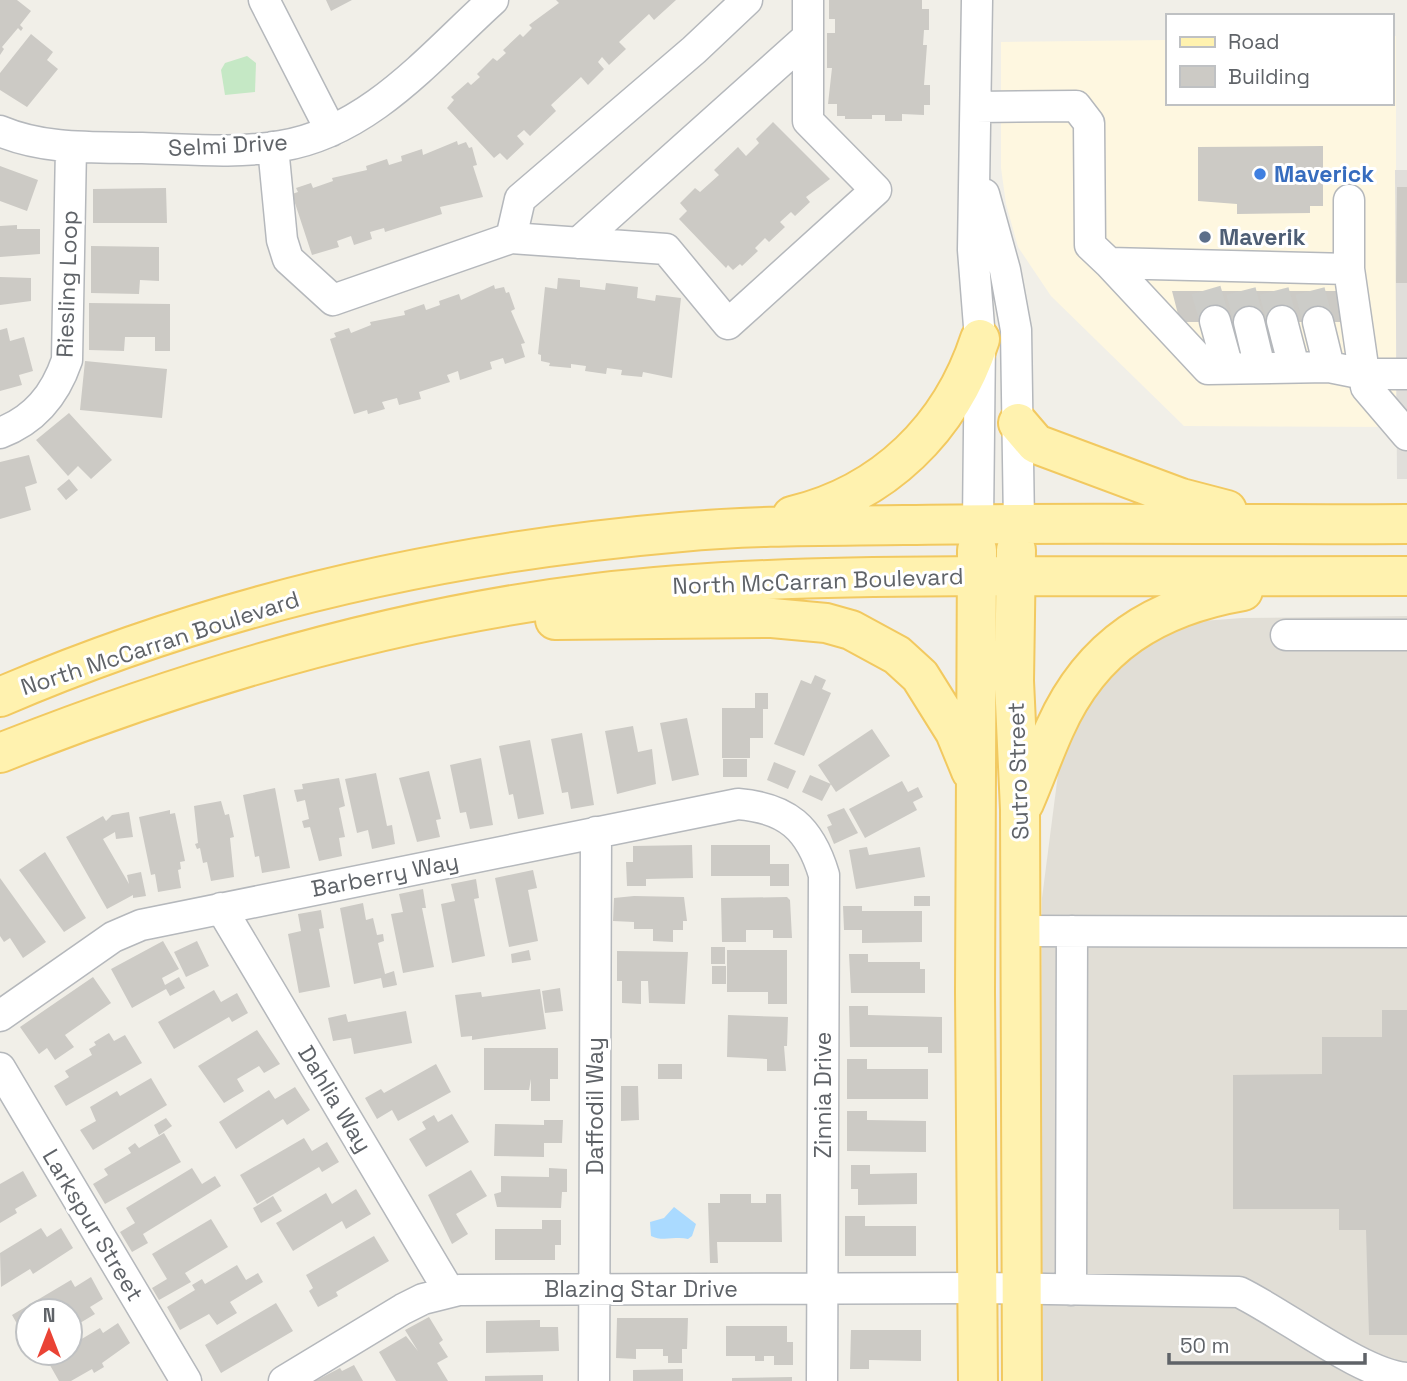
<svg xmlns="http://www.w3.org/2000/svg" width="1407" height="1381" font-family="'Space Grotesk',sans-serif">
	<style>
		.commercial { fill: #fef7e0 }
		.industrial { fill: #e0deda }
		.education { fill: #e1ded6 }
		.green { fill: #c5e8c5 }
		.water { fill: #aadaff }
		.building { fill: #cccac5 }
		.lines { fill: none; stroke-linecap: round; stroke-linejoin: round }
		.minor-tunnel { stroke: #ccccc8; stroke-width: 30; stroke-dasharray: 30 15; stroke-linecap: butt }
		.minor-casing { stroke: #b5b8bc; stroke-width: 33 }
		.major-casing { stroke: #f2c960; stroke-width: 42 }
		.minor { stroke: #fff; stroke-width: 30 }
		.major { stroke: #fff2af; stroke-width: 38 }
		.shop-dot { fill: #3f7fe0; stroke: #fff; stroke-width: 2.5 }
		.service-dot { fill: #5c6f8a; stroke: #fff; stroke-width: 2.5 }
		.labels { text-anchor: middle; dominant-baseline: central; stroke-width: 6; stroke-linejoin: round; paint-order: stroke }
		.street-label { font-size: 23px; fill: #5f6368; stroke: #fff }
		.shop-label { font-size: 23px; font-weight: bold; fill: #366cbe; stroke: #fff; text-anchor: start }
		.service-label { font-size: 23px; font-weight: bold; fill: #4e5e75; stroke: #fff; text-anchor: start }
	</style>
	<rect width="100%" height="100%" fill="#f1efe8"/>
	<path class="commercial" d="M1391,36H1396V427L1184,426L1051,296L1018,247L1006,204L1001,168V42L1167,40V103H1391Z"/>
	<path class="industrial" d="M1395,170H1407V479H1397Z"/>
	<path class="education" d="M1407,616V1381H1040L1042,898L1058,774L1071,722L1139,642L1189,622L1242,618Z"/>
	<path class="green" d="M247,56L256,63L255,92L225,95L221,70L225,63Z"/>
	<path class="water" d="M674,1207L696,1224L692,1236L688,1239C676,1236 662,1242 651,1236L650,1222L664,1218Z"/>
	<path class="building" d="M0,0H17L31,11L20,25L23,28L21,31L18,28L2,47L4,49L0,55Z
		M326,0H352L331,11Z
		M556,0H676L654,20L649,14L619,42L626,49L609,65L602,57L598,62L604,69L588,85L581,77L551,105L556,111L530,136L524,130L517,136L524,144L507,160L500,153L494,158L447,108L454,100L451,97L468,82L471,85L480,77L477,74L493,58L497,61L506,53L503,50L520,34L523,37L532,28L529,25L559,3Z
		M829,0H922V9H929V30H924L923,45H927L924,85H930V105H924V115L902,114V121H885V115H872V119H845V116H837V104H828L832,68H827V33H835V19H829Z
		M31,34L53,52L47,60L58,69L27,107L0,90V73Z
		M773,122L830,179L806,197L810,202L795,216L791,212L780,222L785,227L769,242L765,238L755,248L758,251L742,266L740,264L733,270L728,265L726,268L679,219L687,211L680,203L695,188L700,192L719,175L714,170L738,147L746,156L759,143L756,139Z
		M457,141L458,145L466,142L469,148L472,147L477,165L473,166L483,197L440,207L442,214L385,232L384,228L370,232L372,239L354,245L351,236L337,241L339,247L312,255L292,194L298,192L296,188L311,183L313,188L333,181L332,178L367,170L366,166L387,159L389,165L402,161L401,156L422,149L423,155Z
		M1323,146V206H1310V213L1237,214V204L1198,201V147Z
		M0,166L38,180L27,211L0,201Z
		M1397,187H1407V283H1396Z
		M166,188L167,223H93V189Z
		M17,225V229H40V254L0,257V226Z
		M91,246L159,247V281L140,280L139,294L91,293Z
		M0,277L31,278V301L0,305Z
		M558,278L580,280V287L605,290L606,283L638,287L637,298L655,301L656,295L681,298L672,378L643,372L642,377L621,375L622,370L607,368L606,374L585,371L586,366L571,364V368L549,366L550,363L541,361V355L538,354L545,287L557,289Z
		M494,285L495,289L504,287L506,293L509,292L515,309L511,311L525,343L521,344L525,357L505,364L503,358L490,362L492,369L460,380L458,371L447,375L450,382L419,392L421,399L399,405L397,398L382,402L385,409L368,414L367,410L354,414L330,339L336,337L334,333L349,328L351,333L371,325L370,322L405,315L404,311L424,304L426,310L440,305L439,301L459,294L461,300Z
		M1172,291H1340L1347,322H1180Z
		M89,303L170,304V351H155V337H125L124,351L89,350Z
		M7,328L10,341L24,337L33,371L19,375L22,385L0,391V330Z
		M85,361L167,369L162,418L80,410Z
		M69,413L112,460L91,479L78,466L68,476L36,440Z
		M29,455L37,483L25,487L31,510L0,519V462Z
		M69,479L78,490L66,500L57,489Z
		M815,675L826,680L822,689L831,693L804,756L774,744L801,680L811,684Z
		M755,693H768V709H763V738H750V758H722V708H755Z
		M687,718L699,775L672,781L660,723Z
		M633,726L638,752L652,749L656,784L617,794L605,731Z
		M872,729L890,756L836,792L818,765Z
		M582,733L594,805L571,809L568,792L562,793L551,739Z
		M530,740L544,814L518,819L513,794L509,795L499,746Z
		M481,758L493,825L470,829L466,812L460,813L450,765Z
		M723,759H747V777H723Z
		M774,762L796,771L788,789L767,780Z
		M429,771L441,819L436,820L440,837L417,842L399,778Z
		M376,773L387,826L392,825L395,844L372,849L368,830L357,833L345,779Z
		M810,775L831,784L822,801L802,792Z
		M339,778L345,806L339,808L345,837L339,838L342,856L319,861L310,827L304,828L302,821L309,819L305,800L297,802L294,790L303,789L302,784Z
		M902,781L908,792L918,787L923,797L913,802L917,810L865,838L849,809Z
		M275,788L290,868L262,873L259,856L255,857L243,795Z
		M221,801L225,815L229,814L234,837L230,838L234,877L211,881L207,862L203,863L200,848L197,849L195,844L198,843L194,806Z
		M844,808L858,833L834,844L827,827L832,825L827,815Z
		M170,810V814L175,813L185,861L180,862L181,869L178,870L181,888L158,892L155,874L151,875L139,817Z
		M129,812L133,837L116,839L115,832L103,839L129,884L127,875L141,872L146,896L133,898V895L107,909L66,837L103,816L106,821L112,815Z
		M692,845L693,878L646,879V886H627L626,862H633V846Z
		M711,845H770V864H789V886H770V876H711Z
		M867,847L869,855L920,847L925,877L856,889L849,850Z
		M45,852L86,918L64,932L19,870Z
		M533,870L537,888L528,890L538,941L509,947L495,878Z
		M0,878L46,942L23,958L10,938L4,942L0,936Z
		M476,879L479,898L474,899L485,956L452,963L441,904L455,901L451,884Z
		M423,889L426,908H422L434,967L403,973L391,914L403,912L399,894Z
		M634,896L684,897L687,921H683V930H673V942L653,941V929H634V922L613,921L614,898Z
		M914,896H930V906H914Z
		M787,897L790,900L792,938H773V930H746V942H722L721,898Z
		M363,903L366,920L373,918L377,935L383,934L384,941L378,943L385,974L394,971L397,985L383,988L381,978L354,984L340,908Z
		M843,906H862V911H922V942L862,943V930H844Z
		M321,910L324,928L319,929L330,987L299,993L288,934L301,931L298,914Z
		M163,941L179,969L162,978L165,985L179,977L185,988L170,996L166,989L132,1008L111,969Z
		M197,941L209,966L186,977L174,952Z
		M711,947H725V964H711Z
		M529,950L531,960L512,963L511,954Z
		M727,950H787V1004H768V992H727Z
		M617,951L688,952L685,1004L649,1003L648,981H641V1004L622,1003V981H617Z
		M849,954H868V962H920V969H925V993H851Z
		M712,966H726V984H712Z
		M93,977L111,1003L65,1035L74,1047L55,1060L47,1048L39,1054L20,1027Z
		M560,988L563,1011L545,1013L542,991Z
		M540,989L546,1029L472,1040V1036L461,1037L455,995L481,992L482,997Z
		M214,990L221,1002L237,993L248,1013L232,1022L229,1017L174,1049L158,1022Z
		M849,1006H868V1015L942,1017V1053H928V1047H850Z
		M1382,1010H1407V1335H1369L1366,1230H1339V1209H1233V1075L1322,1074V1037H1382Z
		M406,1011L412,1043L354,1054L351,1038L333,1041L328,1018L346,1014L348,1022Z
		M728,1015L788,1017L787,1046H784L786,1071H767V1059L727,1057Z
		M257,1030L280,1064L264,1073L259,1066L237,1079L244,1091L224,1103L198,1066Z
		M109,1033L114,1041L125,1035L142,1063L66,1106L54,1086L69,1077L65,1071L92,1055L89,1049L96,1045L94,1042Z
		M484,1048H558V1079H550V1101H531V1079L529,1090H484Z
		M847,1059H867V1069H928V1099H847Z
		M436,1064L451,1092L398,1121L392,1110L377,1119L365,1098L381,1089L384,1093Z
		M658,1064H682V1079H658Z
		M151,1078L167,1105L93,1150L80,1130L96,1121L90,1107L117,1091L120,1096Z
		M621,1086H638L639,1120L621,1121Z
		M295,1087L310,1110L287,1125L283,1119L236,1149L219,1122L269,1090L275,1099Z
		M847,1111H867V1120L926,1121V1152L847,1151Z
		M452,1114L469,1142L426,1167L409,1139L426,1129L422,1122L434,1115L438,1122Z
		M166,1118L172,1126L159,1135L154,1125Z
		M544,1120H563L562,1143H544V1157L494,1156L495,1124L544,1125Z
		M164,1133L181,1162L105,1204L93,1184L108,1175L104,1169L131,1153L128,1148L135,1143L139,1148Z
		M304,1138L312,1151L327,1142L339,1162L322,1172L319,1167L257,1204L240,1175Z
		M851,1165H870V1174L917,1173V1204L858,1205V1189H851Z
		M192,1168L202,1184L215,1176L221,1186L143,1234L148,1243L132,1252L120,1232L135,1223L126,1208Z
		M549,1168L567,1169V1192H562L561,1208L497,1207L494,1194L501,1192V1176L549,1177Z
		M471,1170L487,1196L456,1214L468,1234L452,1244L428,1195Z
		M23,1171L37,1196L15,1209L17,1213L0,1223V1184Z
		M356,1189L371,1214L346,1229L342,1221L293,1251L276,1223L326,1193L332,1204Z
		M720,1194H751V1203H766V1194H781L782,1242H717L718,1263H710L708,1203H720Z
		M273,1196L282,1211L261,1223L253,1208Z
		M845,1216H865V1226H916V1256H845Z
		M211,1219L228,1247L185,1273L191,1282L159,1300L152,1288L167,1279L152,1254Z
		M542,1220H561V1245H555V1260H495V1229H542Z
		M41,1228L47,1237L61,1228L73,1248L33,1274L30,1269L1,1287L0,1253Z
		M374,1236L389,1261L336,1292L338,1296L318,1307L309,1291L313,1288L306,1275Z
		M237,1265L246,1280L258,1273L263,1282L230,1302L237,1313L217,1325L209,1314L180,1330L167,1307L195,1290L192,1285L202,1279L205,1284Z
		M91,1277L103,1299L90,1307L95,1314L70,1329V1311H28V1343L12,1315L71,1280L75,1287Z
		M276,1303L293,1331L221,1373L205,1345Z
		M429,1317L443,1340L439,1343L448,1357L437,1363L448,1381H396L379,1352L406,1336L418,1351L405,1330Z
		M617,1318H688L687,1349H682V1363H668V1356H663V1349H636V1359L616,1358Z
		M540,1320V1327H558L559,1351L486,1353V1321Z
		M118,1323L130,1343L102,1363L104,1367L94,1373L92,1369L71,1381H59L47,1360L59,1353H70V1346L100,1328L103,1333Z
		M726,1326H787V1342H793V1365H774V1356H764V1361H755V1356H726Z
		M851,1330H921V1361L869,1360V1369H850Z
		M354,1365L363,1381H315L340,1368L342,1371Z
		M683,1369V1381H633V1370Z
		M543,1375V1381H485V1376Z
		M792,1377V1381H732V1378Z"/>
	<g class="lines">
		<path class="minor-tunnel" d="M1206,290L1215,321
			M1241,291L1249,322
			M1274,291L1282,321
			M1310,291L1318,322"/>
		<defs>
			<path id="minor" d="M264,0L331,131
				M977,0L973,250L980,339L978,524
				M976,107L1076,106L1089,123L1090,245L1109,263L1349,269
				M0,131C45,150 94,147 142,148C187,149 236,154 281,146C369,132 430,57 493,0
				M273,147L282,240L288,259L333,300L511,238L520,199L694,50L747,0
				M984,194L1005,270L1016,330L1019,524
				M1349,200V269L1366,387L1407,435
				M511,238L666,249L728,324L876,190L808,121V0
				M578,243L808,37
				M1109,263L1208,369L1329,367L1364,374H1407
				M1215,321L1228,368
				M1282,321L1294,367
				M1249,322L1260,368
				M1318,322L1329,367
				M0,433C35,420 55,395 67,360L71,147
				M1286,635H1407
				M221,908L449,1291
				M1020,931L1407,932
				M0,1016L113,937L141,925L738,804C787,808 810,828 824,875L822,1381
				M0,1068L186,1381
				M1071,1290L1072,931
				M284,1381L403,1309L423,1299L459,1290L978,1288L1239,1292C1283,1313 1364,1376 1407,1378
				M594,1381L596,832"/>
			<path id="major" d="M1018,423L1036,444L1181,498L1227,510
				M792,516C884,494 951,428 980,339
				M977,550L975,992L978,1381
				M1016,550L1014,681L1020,809L1022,1381
				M555,620L772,618L826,623L851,630L897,655L920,676L955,732L971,771
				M0,697C216,604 448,552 681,532C755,525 830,526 904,525C1072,522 1239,525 1407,524
				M0,753C192,677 390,618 595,593C736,577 877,576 1019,576C1148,577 1278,576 1407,576
				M1024,803C1035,778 1044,752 1055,728C1092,645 1156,606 1243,591"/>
		</defs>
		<use href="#minor" class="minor-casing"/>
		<use href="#major" class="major-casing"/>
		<use href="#minor" class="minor"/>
		<use href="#major" class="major"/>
	</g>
	<circle class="shop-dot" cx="1260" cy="174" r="7"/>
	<circle class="service-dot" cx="1205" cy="237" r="7"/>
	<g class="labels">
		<g class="street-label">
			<text transform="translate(228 145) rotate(-3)">Selmi Drive</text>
			<text transform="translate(67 284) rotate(-88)">Riesling Loop</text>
			<text transform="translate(818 581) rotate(-2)">North McCarran Boulevard</text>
			<text transform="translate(160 643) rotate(-18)">North McCarran Boulevard</text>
			<text transform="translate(1018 771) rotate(-92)">Sutro Street</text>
			<text transform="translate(385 875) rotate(-11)">Barberry Way</text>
			<text transform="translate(823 1095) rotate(-90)">Zinnia Drive</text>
			<text transform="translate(335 1099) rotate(59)">Dahlia Way</text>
			<text transform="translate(595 1106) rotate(-90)">Daffodil Way</text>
			<text transform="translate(93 1225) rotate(59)">Larkspur Street</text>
			<text x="641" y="1289">Blazing Star Drive</text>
		</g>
		<g class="shop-label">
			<text x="1274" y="174">Maverick</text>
		</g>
		<g class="service-label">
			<text x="1219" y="237">Maverik</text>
		</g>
	</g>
	<rect x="1166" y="14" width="228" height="91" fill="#ffffff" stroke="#bfc1c3" stroke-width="2"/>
	<rect x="1180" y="37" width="35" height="10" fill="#fff2af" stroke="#bfc1c3" stroke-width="2"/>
	<text x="1228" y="49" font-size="21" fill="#5f6368">Road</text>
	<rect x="1180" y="66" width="35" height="21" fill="#cccac5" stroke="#bfc1c3" stroke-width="2"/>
	<text x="1228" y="84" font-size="21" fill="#5f6368">Building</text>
	<g transform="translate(49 1332)"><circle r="33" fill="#ffffff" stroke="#bfc1c3" stroke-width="2"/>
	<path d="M0-5L12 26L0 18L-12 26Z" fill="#ea4335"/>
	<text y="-10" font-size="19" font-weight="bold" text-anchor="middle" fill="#5f6368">N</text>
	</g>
	<path d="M1169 1353v10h196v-10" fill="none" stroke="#5f6368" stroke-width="3.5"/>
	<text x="1180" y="1353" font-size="21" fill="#5f6368" stroke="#ffffff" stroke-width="5" paint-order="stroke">50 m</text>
</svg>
